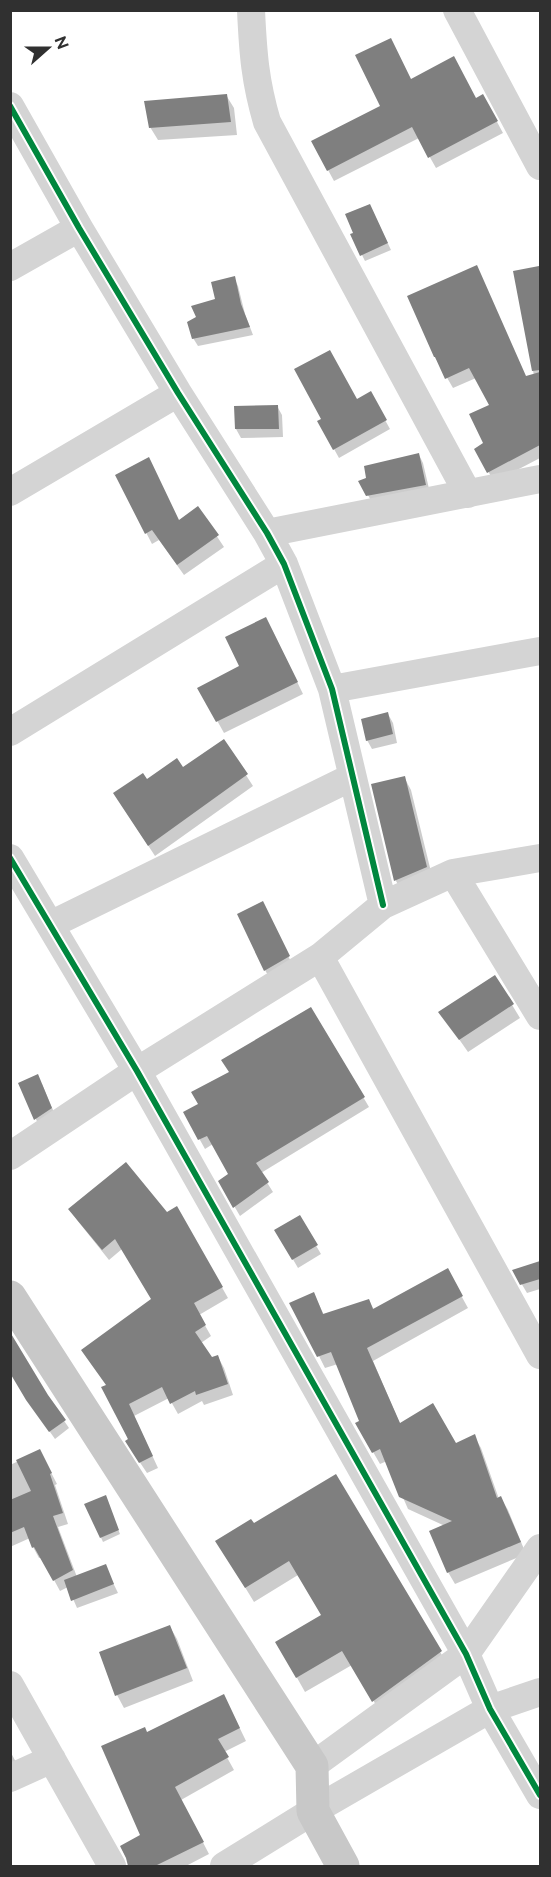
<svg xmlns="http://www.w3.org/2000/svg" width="551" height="1877" font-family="Raleway,sans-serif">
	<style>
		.shadow { fill: #0003 }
		.building { fill: #7f7f7f }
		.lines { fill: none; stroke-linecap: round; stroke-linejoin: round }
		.minor { stroke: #d4d4d4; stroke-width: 28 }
		.major { stroke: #c8c8c8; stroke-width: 33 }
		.cycleway-casing { stroke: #fff; stroke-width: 10 }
		.cycleway { stroke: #00873e; stroke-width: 6 }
	</style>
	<rect width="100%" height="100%" fill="#fff"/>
	<path class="shadow" d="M411,81L476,99L489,107L503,133L436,168L419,138L334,181L328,170L382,106Z
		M226,95L234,108L237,135L158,140L150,127Z
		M373,212L391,250L365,261L362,255Z
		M538,268L540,272V458L494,482L476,449L485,444L491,406L476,378L453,388L435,357L527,378L534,376L515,272Z
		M234,278L238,286L245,314L253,335L198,346L193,338L198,318L216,300Z
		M370,393L390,429L339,458L319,422Z
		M277,406L282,415L283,437L241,438L236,429V408Z
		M419,455L423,463L430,493L373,504L360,481Z
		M117,476L179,521L198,508L224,547L184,575L159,540L152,544Z
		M272,630L303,694L224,733L199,688L241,666Z
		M388,714L393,723L397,743L372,749L367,740Z
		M224,741L253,786L155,856L121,804L147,782L183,769Z
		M404,777L411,790L433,880L403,893L396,881L373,785Z
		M267,912L293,966L270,979L265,970Z
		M495,977L520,1018L468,1052L440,1012Z
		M311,1009L369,1107L261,1173L273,1192L240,1216L220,1182L230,1175L213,1144L205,1149L185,1113L200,1105L230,1073Z
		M20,1084H42L56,1117L40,1128Z
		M177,1208L228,1298L199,1315L211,1336L201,1343L212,1359L218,1357L224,1368L233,1395L204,1405L202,1401L178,1414L169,1398L134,1416L158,1468L147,1473L133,1452L107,1386L153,1300L122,1249L109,1260L77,1220L70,1209L167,1214Z
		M299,1217L321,1254L298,1268L276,1230Z
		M540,1263V1289L527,1293L514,1271Z
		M447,1270L468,1308L373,1361L400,1424L456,1445L474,1436L481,1448L499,1499L501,1498L508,1510L526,1554L455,1584L448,1572L445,1526L408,1509L387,1461L380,1464L357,1424L361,1422L338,1364L325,1368L319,1356L314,1294L324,1315L369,1300L374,1310Z
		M47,1396L69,1428L55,1439L33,1408Z
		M40,1451L57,1484L55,1485L68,1524L58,1527L77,1577L105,1566L118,1593L77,1608L68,1587L60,1591L42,1558H39L33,1547L30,1538L10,1547V1465Z
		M336,1476L449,1667L382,1715L352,1665L305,1692L277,1642L323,1616L298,1575L254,1602L226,1556L253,1525Z
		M107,1501L120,1534L103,1542L86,1504Z
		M170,1627L177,1639L193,1681L124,1708L117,1695Z
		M230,1708L246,1741L224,1752L234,1770L181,1800L209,1854L186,1866H129L128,1858L142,1836L147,1734Z
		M10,1751L17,1764L10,1767Z"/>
	<path class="building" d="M391,38L411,79L454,56L476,98L483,94L498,121L428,158L412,127L327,171L311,141L380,106L355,55Z
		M227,94L231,122L149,128L144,101Z
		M370,204L388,243L360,256L350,234L353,233L345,214Z
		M477,265L526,376L540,372V445L487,473L474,449L483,443L469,414L489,405L469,368L445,379L435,357H434L407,296Z
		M539,266L540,276V370L532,371L513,271Z
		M235,276L241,304L250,327L192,339L187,322L196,317L191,306L215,299L211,282Z
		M330,350L357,399L371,391L387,420L333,450L317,421L321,419L294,369Z
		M278,405L279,429H235L234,406Z
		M419,453L426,485L366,496L358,481L366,478L364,466Z
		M149,457L179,520L198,506L219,535L177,565L152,530L145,534L115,475Z
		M266,617L298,682L216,722L197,688L239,666L225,637Z
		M388,712L393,734L366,741L361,719Z
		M224,739L248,774L148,846L113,793L143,773L147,779L177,758L183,767Z
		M405,776L427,867L394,881L371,784Z
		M263,901L290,956L264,971L237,914Z
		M495,975L514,1004L459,1040L438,1012Z
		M311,1007L365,1097L256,1163L269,1182L233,1208L218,1181L228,1174L207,1136L198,1140L183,1112L198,1104L191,1092L229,1072L221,1060Z
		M38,1074L52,1108L34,1120L18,1083Z
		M126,1162L167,1212L177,1206L223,1287L194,1303L206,1325L195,1332L212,1357L218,1355L228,1384L196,1395L195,1391L170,1404L162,1387L129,1404L153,1456L139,1463L125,1441L128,1439L101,1387L106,1385L81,1350L151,1299L115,1239L102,1250L68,1209Z
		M300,1215L318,1245L292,1260L274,1230Z
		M540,1261V1279L520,1285L512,1270Z
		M448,1268L463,1296L367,1348L400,1423L433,1403L456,1443L475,1434L497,1498L501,1496L521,1542L447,1573L429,1531L452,1521L399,1497L380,1449L372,1453L355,1423L359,1421L331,1352L317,1357L289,1303L314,1292L323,1314L369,1299L373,1309Z
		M10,1332L48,1395L66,1420L49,1432L26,1400L10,1373Z
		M40,1449L52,1473L50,1474L63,1513L53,1516L73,1570L53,1581L34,1547L32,1548L24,1527L10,1533V1500L31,1491L16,1460Z
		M336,1474L442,1651L372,1702L342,1651L296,1678L275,1642L321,1615L289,1561L245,1588L215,1541L251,1519L254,1523Z
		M106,1495L119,1530L100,1538L84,1504Z
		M106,1564L114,1584L71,1601L64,1580Z
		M170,1625L187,1668L115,1696L99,1652Z
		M224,1694L240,1728L218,1739L229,1757L175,1787L204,1842L155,1866H128L126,1858L120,1846L140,1835L101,1746L145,1727L147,1732Z"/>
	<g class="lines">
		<path class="minor" d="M251,10C253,53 255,81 267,122L468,494
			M457,10L540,166
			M10,106L79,228L178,393L267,533L284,564L332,689L383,905
			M10,267L79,228
			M10,492L178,393
			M267,533L540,479
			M332,689L540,651
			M10,732L284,564
			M10,858L137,1071L466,1654L490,1709L540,1795
			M453,873L540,1016
			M50,925L352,777
			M320,957L540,1355
			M10,1156L137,1071L320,957L383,905L453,873L540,858
			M10,1685L112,1866
			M312,1766L466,1654L540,1548
			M10,1778L52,1759
			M224,1866L313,1811L490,1709L540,1692"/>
		<path class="major" d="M10,1297L312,1766L313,1811L343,1866"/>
		<defs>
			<path id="cycleway" d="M10,106L79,228L178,393L267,533L284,564L332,689L383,905
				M10,858L137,1071L466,1654L490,1709L540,1795"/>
		</defs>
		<use href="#cycleway" class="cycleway-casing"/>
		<use href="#cycleway" class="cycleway"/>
	</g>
	<rect width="551" height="1877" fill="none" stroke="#303030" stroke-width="24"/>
	<g transform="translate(48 48) rotate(69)" stroke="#ffffff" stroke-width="4.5" paint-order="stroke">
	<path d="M0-4.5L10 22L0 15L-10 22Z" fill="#303030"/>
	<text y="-9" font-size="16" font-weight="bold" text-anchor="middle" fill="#303030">N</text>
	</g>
</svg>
